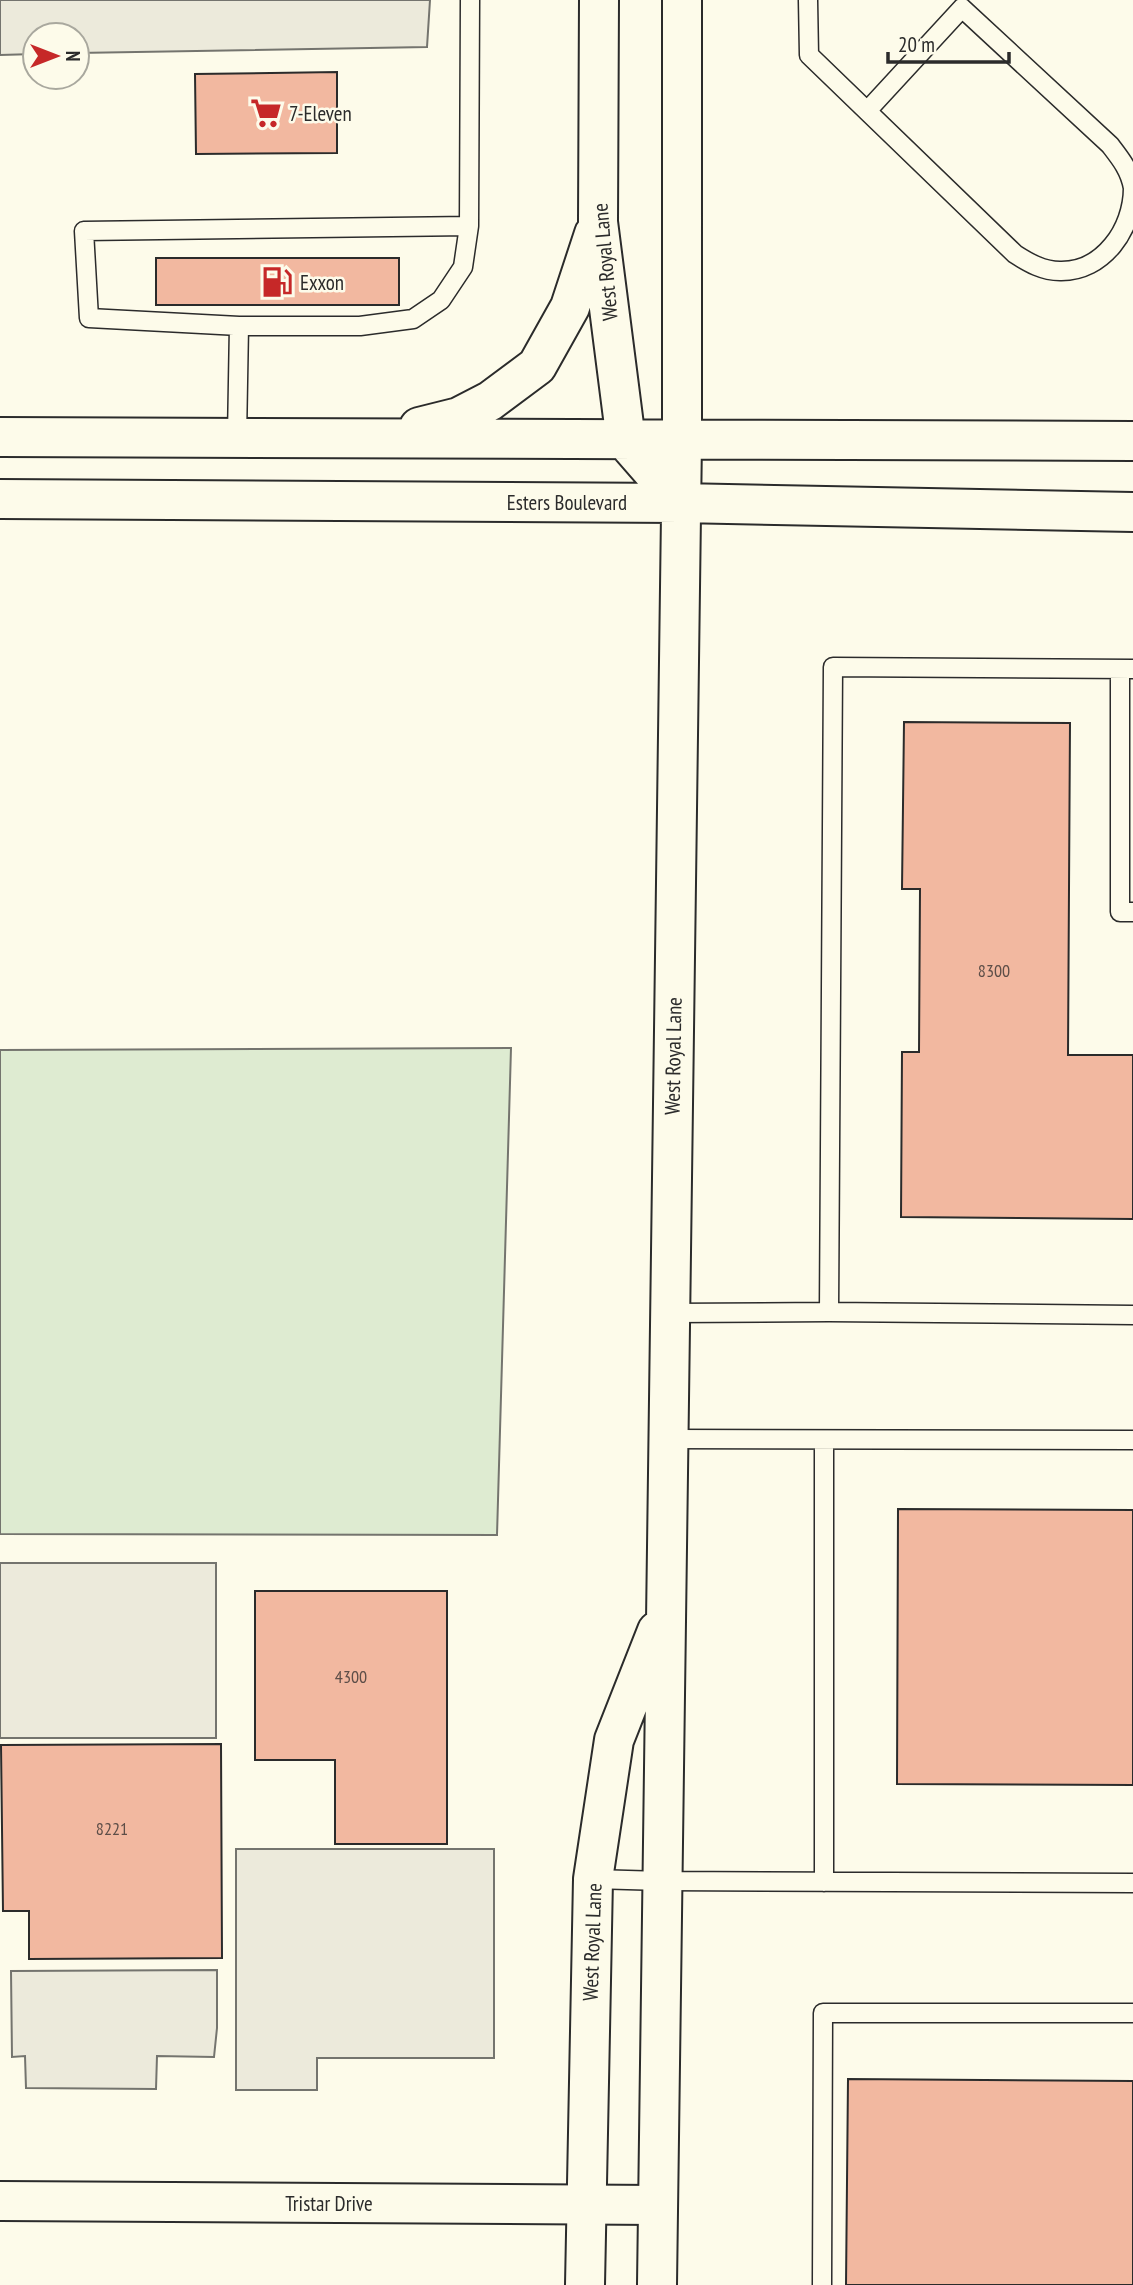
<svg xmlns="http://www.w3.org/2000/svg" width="1133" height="2285" font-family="'PT Sans Narrow',sans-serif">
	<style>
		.green { fill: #deebd1; stroke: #74746e; stroke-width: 2 }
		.parking { fill: #eceadb; stroke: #74746e; stroke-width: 2 }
		.building { fill: #f2b8a0; stroke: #2b2b2b; stroke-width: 2 }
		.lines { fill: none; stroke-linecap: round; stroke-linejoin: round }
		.service-casing { stroke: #2b2b2b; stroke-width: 21 }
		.tertiary-casing { stroke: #2b2b2b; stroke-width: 42 }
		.secondary-casing { stroke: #2b2b2b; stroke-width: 42 }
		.service { stroke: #fdfbea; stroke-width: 18 }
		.tertiary { stroke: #fdfbea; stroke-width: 38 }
		.secondary { stroke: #fdfbea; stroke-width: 38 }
		.labels { text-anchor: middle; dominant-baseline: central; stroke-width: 5; stroke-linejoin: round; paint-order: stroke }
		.number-label { font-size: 18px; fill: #5d4e48 }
		.poi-label { font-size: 21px; fill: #2b2b2b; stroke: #fdfbea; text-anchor: start }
		.street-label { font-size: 21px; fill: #2b2b2b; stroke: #fdfbea }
	</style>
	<rect width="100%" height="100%" fill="#fdfbea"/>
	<path class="green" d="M511,1048L497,1535L0,1534V1050Z"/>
	<path class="parking" d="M0,0H430L427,47L77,53V35H35V54L0,55Z
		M0,1563H216V1738H0Z
		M236,1849H494V2058H317V2090H236Z
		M217,1970V2028L214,2057L157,2056L156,2089L26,2088L25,2056L12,2057L11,1971Z"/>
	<path class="building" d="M337,72V153L196,154L195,74Z
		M156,258H399V305H156Z
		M904,722L1070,723L1068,1055H1133V1219L901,1217L902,1052H919L920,889H902Z
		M898,1509L1133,1510V1785L897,1784Z
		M255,1591H447V1844H335V1760H255Z
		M221,1744L222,1958L29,1959V1911H3L1,1745Z
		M848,2079L1133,2081V2285H846Z"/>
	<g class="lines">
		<defs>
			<path id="service" d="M808,0L809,55L1015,254C1029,263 1043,271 1060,271C1103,272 1133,229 1133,188C1130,170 1120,158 1110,145L962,8L867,111
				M239,326L89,318L84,231L469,226
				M237,437L239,326H360L413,319L441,300L463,267L469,226L470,0
				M1120,669V912H1133
				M829,1312L833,667L1133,669
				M670,1313L829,1312L1133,1315
				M668,1439L1133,1440
				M824,1440V1882
				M593,1879L662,1881L1133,1883
				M822,2285L823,2013H1133"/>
			<path id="tertiary" d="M0,2201L658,2205"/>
			<path id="secondary" d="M599,0L598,222L626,441L680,503
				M419,427L459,417L490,401L537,366L570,307L594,234
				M0,437L1133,441
				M0,499L680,503L1133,512
				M585,2285L593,1879L614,1740L657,1631
				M657,2285L682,440V0"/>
		</defs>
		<use href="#service" class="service-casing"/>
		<use href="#tertiary" class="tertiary-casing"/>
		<use href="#secondary" class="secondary-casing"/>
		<use href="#service" class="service"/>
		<use href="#tertiary" class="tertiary"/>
		<use href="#secondary" class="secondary"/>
	</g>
	<defs>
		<symbol id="supermarket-bare" viewBox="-9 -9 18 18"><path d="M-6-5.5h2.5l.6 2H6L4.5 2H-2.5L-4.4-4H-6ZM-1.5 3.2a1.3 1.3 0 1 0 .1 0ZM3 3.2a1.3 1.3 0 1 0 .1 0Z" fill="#c62828" stroke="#fdfbea" stroke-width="2.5" paint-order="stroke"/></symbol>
		<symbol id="fuel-bare" viewBox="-9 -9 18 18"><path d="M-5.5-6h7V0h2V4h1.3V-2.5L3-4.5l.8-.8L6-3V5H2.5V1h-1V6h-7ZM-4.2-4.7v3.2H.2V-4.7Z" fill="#c62828" stroke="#fdfbea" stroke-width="2.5" paint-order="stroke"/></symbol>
	</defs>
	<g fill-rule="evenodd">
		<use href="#supermarket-bare" x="244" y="91" width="44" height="44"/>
		<use href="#fuel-bare" x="255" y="260" width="44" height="44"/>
	</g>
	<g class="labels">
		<g class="number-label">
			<text x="994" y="970">8300</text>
			<text x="351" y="1676">4300</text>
			<text x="112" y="1828">8221</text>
		</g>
		<g class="poi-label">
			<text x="289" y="113">7-Eleven</text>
			<text x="300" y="282">Exxon</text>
		</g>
		<g class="street-label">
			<text transform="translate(605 262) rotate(-95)">West Royal Lane</text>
			<text x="567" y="502">Esters Boulevard</text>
			<text transform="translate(673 1056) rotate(-89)">West Royal Lane</text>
			<text transform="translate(592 1942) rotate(-88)">West Royal Lane</text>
			<text x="329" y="2203">Tristar Drive</text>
		</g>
	</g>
	<g transform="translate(56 56) rotate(90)"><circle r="33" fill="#fdfbea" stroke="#a9a89e" stroke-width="2"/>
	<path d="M0-5L12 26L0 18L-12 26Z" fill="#c62828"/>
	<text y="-10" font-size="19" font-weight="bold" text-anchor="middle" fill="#2b2b2b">N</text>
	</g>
	<path d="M888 52v10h121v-10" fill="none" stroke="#2b2b2b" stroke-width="3.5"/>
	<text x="898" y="52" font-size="21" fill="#2b2b2b" stroke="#fdfbea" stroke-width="5" paint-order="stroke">20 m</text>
</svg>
